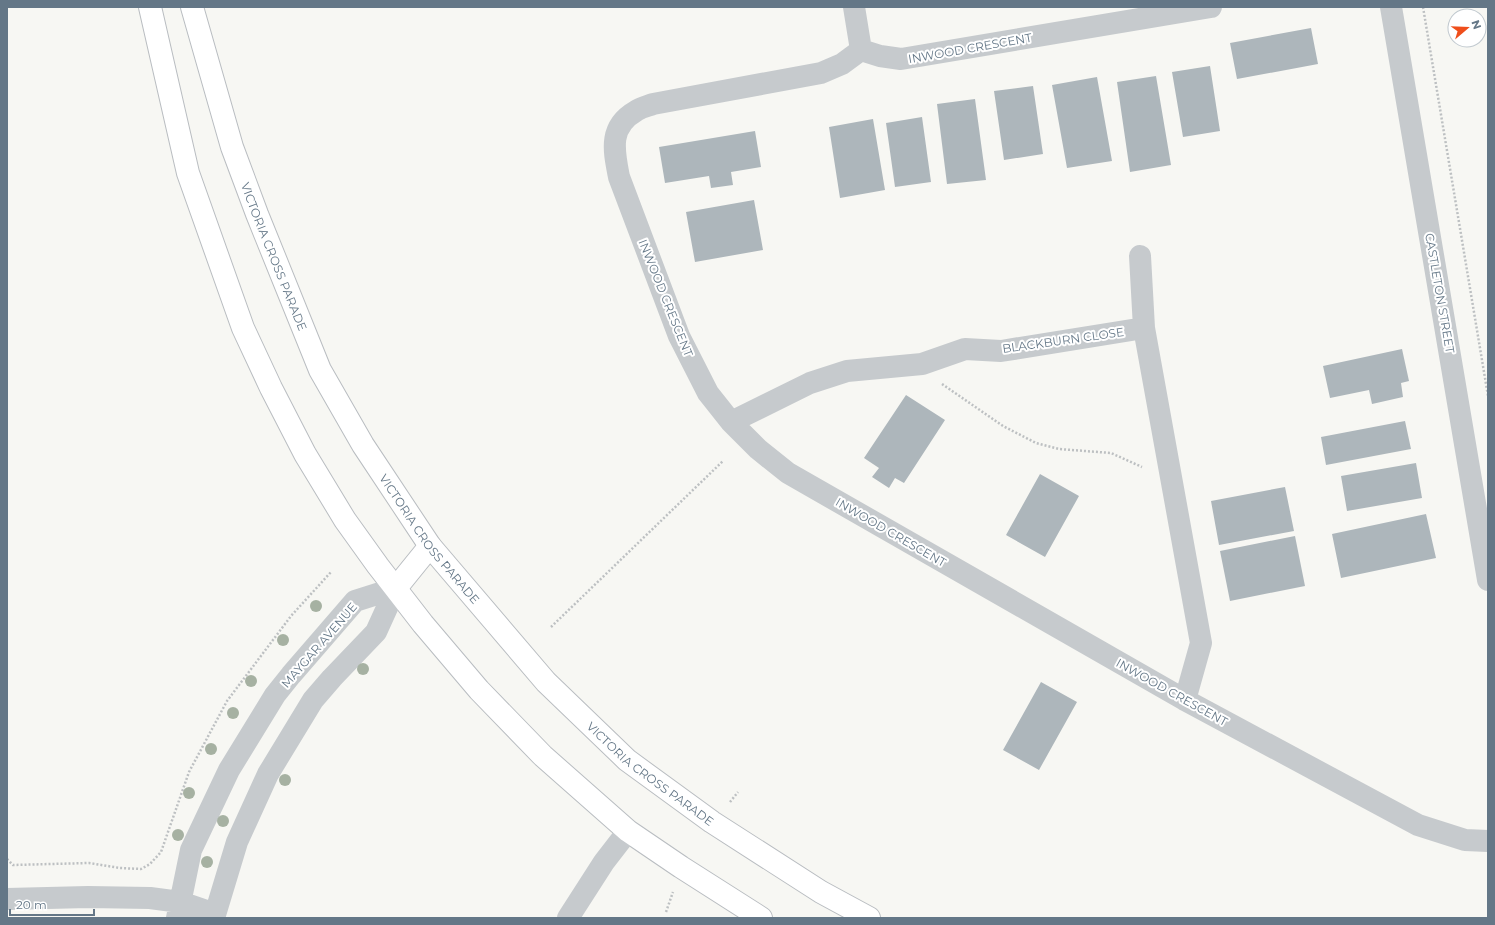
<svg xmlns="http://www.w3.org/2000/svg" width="1495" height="925" font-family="Montserrat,sans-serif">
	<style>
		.building { fill: #adb6bb }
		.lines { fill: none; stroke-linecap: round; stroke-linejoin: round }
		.major-casing { stroke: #b9bdc1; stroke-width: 24 }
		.path { stroke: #bdc0c2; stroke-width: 2.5; stroke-dasharray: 2 2; stroke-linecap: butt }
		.minor { stroke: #c6cacd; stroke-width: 22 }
		.major { stroke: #fff; stroke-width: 22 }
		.tree { fill: #a6b1a2 }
		.labels { text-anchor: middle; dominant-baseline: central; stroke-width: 4; stroke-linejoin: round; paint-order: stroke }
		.street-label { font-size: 12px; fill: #647787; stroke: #fff }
	</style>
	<rect width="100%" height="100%" fill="#f7f7f3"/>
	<path class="building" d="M1311,28L1318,64L1237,79L1230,43Z
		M1210,66L1220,131L1183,137L1172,72Z
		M1156,76L1171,165L1130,172L1117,82Z
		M1097,77L1112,161L1067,168L1052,85Z
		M1033,86L1043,154L1004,160L994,91Z
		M975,99L986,180L947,184L937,104Z
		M922,117L931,182L895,187L886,123Z
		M873,119L885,190L840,198L829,127Z
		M755,131L761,167L731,172L733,185L711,188L709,176L665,183L659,147Z
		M754,200L763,250L695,262L686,212Z
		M1402,349L1409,381L1401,383L1403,397L1372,404L1369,390L1330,398L1323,366Z
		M906,395L945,420L904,483L895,478L889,488L872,477L879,468L864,458Z
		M1405,421L1411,449L1326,465L1321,437Z
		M1416,463L1422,498L1347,511L1341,476Z
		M1040,474L1079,496L1045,557L1006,535Z
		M1285,487L1294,531L1219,545L1211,501Z
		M1426,514L1436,558L1341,578L1332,534Z
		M1295,536L1305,586L1230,601L1220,551Z
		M1041,682L1077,702L1039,770L1003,750Z"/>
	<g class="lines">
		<defs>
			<g id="major">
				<path d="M150,7L188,173L243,328L271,388L305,454L345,520L378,566L423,624L479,690L543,756L628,831L681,867L761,918"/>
				<path id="s1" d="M192,7L232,147L257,214L320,370L363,445L430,546L546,682L627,760L712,822L821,892L869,918"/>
				<path d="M396,588L430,546"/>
			</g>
		</defs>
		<use href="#major" class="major-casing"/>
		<path class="path" d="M1423,7L1488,396
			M942,384L1003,426L1036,443L1059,449L1111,453L1142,467
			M551,627L723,461
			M730,802L738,792
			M7,859L13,865L89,863L120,868L141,869L150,864L161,852L189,772L227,701L291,616L331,572
			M666,912L673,892"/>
		<path class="minor" d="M854,7L861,50
			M1211,7L901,59L880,56L861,50L842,64L821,73L653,104C648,106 641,107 636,111C608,127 614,151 619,177L679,336L708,393L731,422L758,449L788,473L1185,700L1418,825L1465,840L1488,841
			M1391,7L1488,580
			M1140,256L1144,328
			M731,422L810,383L847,371L922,364L965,349L1001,351L1144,328L1201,643L1185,700
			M7,899L88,897L150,898L180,902L215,914
			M177,918L191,850L229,770L275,695L291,675L355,601L396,588
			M214,918L237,842L268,774L313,700L332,678L376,632L396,588
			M568,918L604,862L628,831"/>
		<use href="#major" class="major"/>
	</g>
	<g class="tree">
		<circle cx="316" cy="606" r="6"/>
		<circle cx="283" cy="640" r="6"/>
		<circle cx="363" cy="669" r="6"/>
		<circle cx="251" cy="681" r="6"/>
		<circle cx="233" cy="713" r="6"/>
		<circle cx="211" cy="749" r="6"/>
		<circle cx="285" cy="780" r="6"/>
		<circle cx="189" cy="793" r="6"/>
		<circle cx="223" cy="821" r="6"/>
		<circle cx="178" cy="835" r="6"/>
		<circle cx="207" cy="862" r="6"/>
	</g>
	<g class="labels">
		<g class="street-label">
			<text transform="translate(970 48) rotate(-10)">INWOOD CRESCENT</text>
			<text stroke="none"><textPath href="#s1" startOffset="263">VICTORIA CROSS PARADE</textPath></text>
			<text transform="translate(1440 293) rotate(80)">CASTLETON STREET</text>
			<text transform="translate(666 298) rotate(68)">INWOOD CRESCENT</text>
			<text transform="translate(1063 340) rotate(-8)">BLACKBURN CLOSE</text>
			<text transform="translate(891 532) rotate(30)">INWOOD CRESCENT</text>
			<text stroke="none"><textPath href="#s1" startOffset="587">VICTORIA CROSS PARADE</textPath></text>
			<text transform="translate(319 645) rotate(-49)">MAYGAR AVENUE</text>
			<text transform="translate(1172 692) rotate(29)">INWOOD CRESCENT</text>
			<text stroke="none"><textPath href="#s1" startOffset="911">VICTORIA CROSS PARADE</textPath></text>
		</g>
	</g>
	<rect width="1495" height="925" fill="none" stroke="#647787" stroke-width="16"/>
	<g transform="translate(1467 28) rotate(71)"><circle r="19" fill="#ffffff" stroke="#c1c9cf"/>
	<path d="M0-3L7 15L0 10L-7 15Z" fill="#ef4e1b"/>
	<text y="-6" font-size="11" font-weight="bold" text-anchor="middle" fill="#647787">N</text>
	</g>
	<path d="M10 909v6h84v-6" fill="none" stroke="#647787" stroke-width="2"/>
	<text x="16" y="909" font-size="12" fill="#647787" stroke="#ffffff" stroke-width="3" paint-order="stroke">20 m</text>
</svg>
